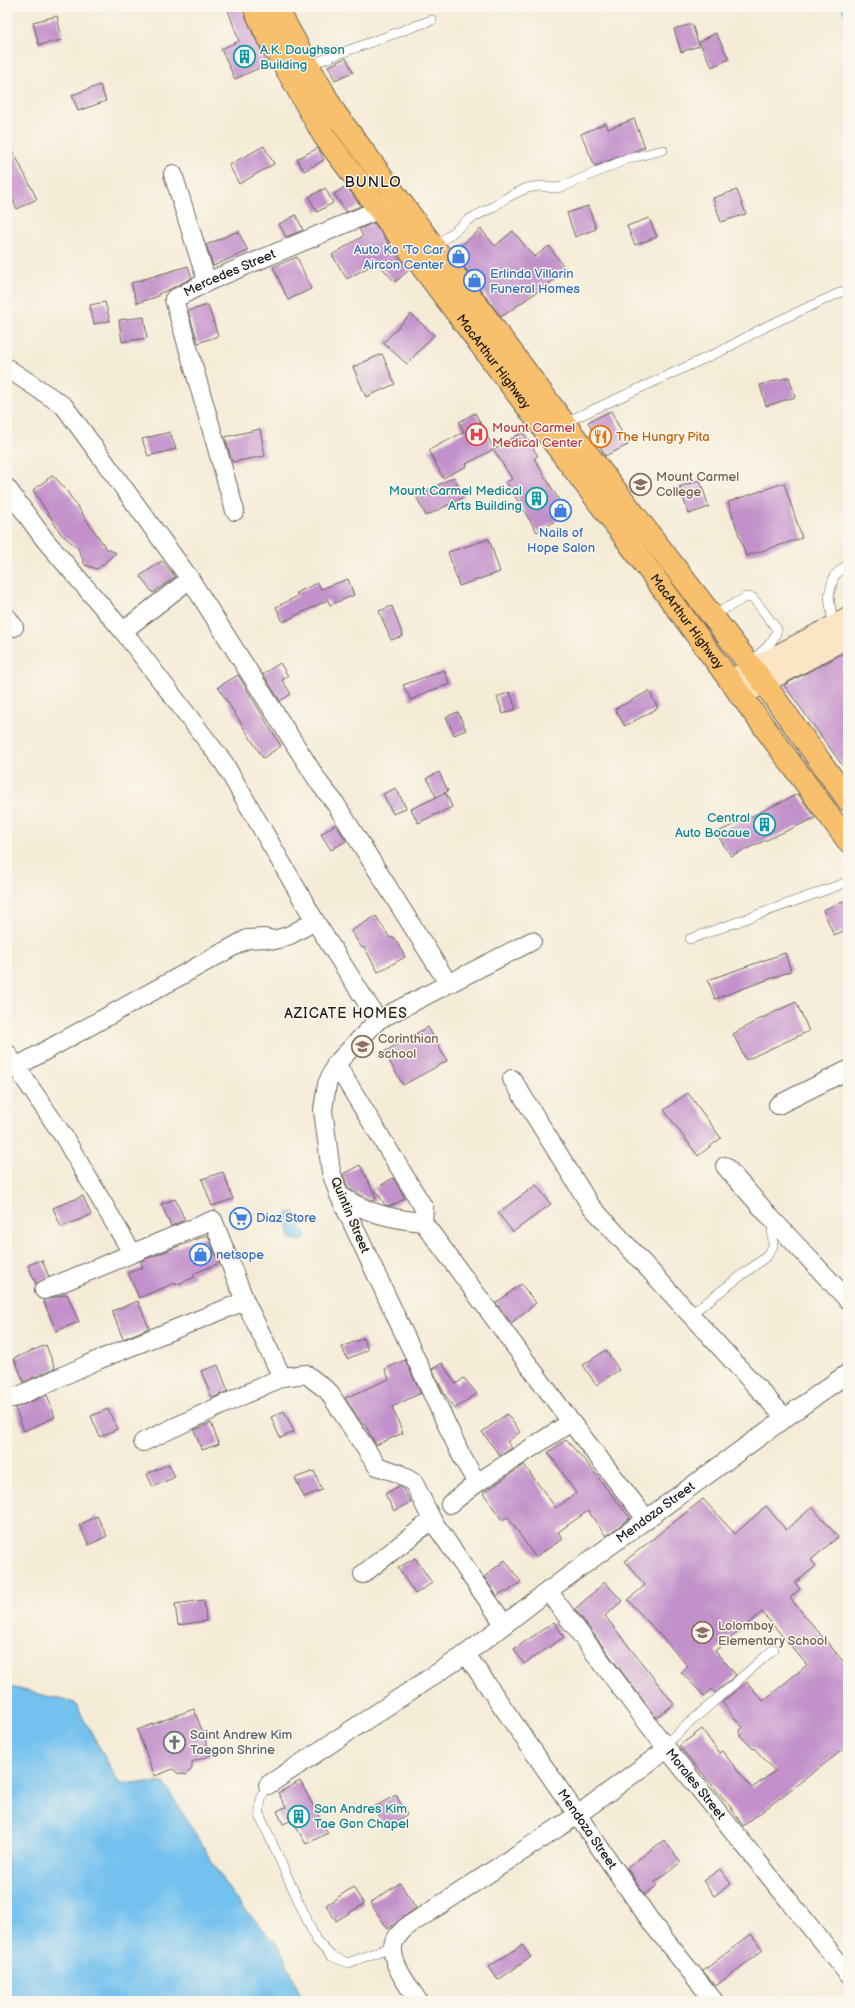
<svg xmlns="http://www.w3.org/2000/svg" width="855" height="2008" font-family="'Balsamiq Sans',sans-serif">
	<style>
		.water { fill: #73c1ee; stroke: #486e85 }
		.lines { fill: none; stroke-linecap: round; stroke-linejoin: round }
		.stream { stroke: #73c1ee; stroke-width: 5 }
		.building { fill: #c290ca }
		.lane-casing { stroke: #68655d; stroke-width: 10 }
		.street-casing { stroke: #68655d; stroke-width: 20 }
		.secondary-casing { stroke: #68655d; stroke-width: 24 }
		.highway-casing { stroke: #68655d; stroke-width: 24 }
		.lane { stroke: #fff; stroke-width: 9 }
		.street { stroke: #fff; stroke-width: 18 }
		.secondary { stroke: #fce5c4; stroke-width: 22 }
		.highway { stroke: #f8bf6c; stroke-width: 22 }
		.labels { text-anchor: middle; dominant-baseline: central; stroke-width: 3; stroke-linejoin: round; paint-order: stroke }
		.culture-label { font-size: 13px; fill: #0d838f; stroke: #fbf7ec; text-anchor: start }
		.shop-label { font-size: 13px; fill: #366cbe; stroke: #fbf7ec; text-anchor: start }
		.street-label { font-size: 13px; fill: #1c1c1c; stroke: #fbf7ec }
		.health-label { font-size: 13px; fill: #be3a42; stroke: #fbf7ec; text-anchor: start }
		.food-label { font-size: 13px; fill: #c56008; stroke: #fbf7ec; text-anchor: start }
		.education-label { font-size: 13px; fill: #785e54; stroke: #fbf7ec; text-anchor: start }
		.worship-label { font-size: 13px; fill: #5b616d; stroke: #fbf7ec; text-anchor: start }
		.neighbourhood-label { font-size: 14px; letter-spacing: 1px; fill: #1c1c1c; stroke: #fbf7ec }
		.quarter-label { font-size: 15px; letter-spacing: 1px; fill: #1c1c1c; stroke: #fbf7ec }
	</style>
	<rect width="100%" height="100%" fill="#fbf7ec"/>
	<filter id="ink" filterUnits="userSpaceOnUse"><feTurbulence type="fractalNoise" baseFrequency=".025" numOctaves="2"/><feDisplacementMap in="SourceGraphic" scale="8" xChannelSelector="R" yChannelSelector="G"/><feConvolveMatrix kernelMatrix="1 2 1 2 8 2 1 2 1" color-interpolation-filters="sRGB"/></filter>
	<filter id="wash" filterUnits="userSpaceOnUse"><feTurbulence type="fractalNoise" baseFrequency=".012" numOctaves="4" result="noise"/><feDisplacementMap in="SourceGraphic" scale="16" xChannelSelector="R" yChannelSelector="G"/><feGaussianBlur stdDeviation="0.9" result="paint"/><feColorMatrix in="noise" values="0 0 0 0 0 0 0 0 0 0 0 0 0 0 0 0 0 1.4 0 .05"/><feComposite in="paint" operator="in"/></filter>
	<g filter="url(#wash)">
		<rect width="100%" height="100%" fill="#f5ecd7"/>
		<path class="water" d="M294,1212L301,1217L299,1227L305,1231L306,1236L303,1240L298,1241L290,1238L288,1226L284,1219L288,1213Z
			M7,1686L75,1703L119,1783H164L233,1896L280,1948L303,2001H7Z"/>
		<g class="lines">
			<path class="stream" d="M843,7L848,17"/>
		</g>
		<g id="blocks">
			<path class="building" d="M227,7H242L253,34L268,64L235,79L221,49L239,41Z
				M57,16L62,40L39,45L33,22Z
				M692,24L699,46L681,52L674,29Z
				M716,33L729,59L712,67L699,42Z
				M346,58L353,72L335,80L328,66Z
				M100,85L106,101L78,111L72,95Z
				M634,119L645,147L595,166L581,134L606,123L608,129Z
				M7,139L37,199L17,209L7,188Z
				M264,146L274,164L239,184L229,165Z
				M318,148L324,160L304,171L297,159Z
				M346,186L361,206L346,212L334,194Z
				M325,188L333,203L317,212L309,197Z
				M737,190L746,214L721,222L713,198Z
				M588,206L596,229L575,237L567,213Z
				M296,215L303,230L286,237L279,224Z
				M649,218L657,237L635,245L627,226Z
				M374,223L392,248L391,249L409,270L395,282L377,262L347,279L332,255L363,236L359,229Z
				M481,229L495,246L513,231L534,257L549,246L567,271L501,317L453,252Z
				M238,231L248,251L213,266L206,245Z
				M297,257L311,289L288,300L273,267Z
				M188,266L192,278L168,290L158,294L159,296L137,303L131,283Z
				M105,302L110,321L94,324L90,305Z
				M208,305L218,336L198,343L188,311Z
				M411,314L434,335L407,364L383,343Z
				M144,317L147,338L122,342L119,320Z
				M382,354L395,384L366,397L353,367Z
				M789,377L795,397L766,406L760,385Z
				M611,411L628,445L605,456L588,422Z
				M475,413L494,449L466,464L467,466L443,478L429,450L464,432L459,422Z
				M260,429L265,456L232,462L225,437Z
				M170,432L176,449L148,456L142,439Z
				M523,432L538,456L534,458L567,514L537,532L506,482L512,479L494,450Z
				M53,475L66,490L106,548L116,553L97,569L85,565L78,548L61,534L33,490Z
				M454,477L464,497L426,516L416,496Z
				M700,480L709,507L689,514L679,487Z
				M784,483L802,538L746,556L728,502Z
				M489,539L500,572L459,586L448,552Z
				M162,561L175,577L153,593L140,576Z
				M348,579L354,595L330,605L328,600L283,622L276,607L298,596L296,593L318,583L321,589Z
				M392,606L403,636L391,640L379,611Z
				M848,651V773L784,685Z
				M280,663L288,676L282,680L291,694L280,701L263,674Z
				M444,670L450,684L427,692L411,700L403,685Z
				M238,675L281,746L263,758L218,687Z
				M649,691L658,708L625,726L615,709Z
				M510,692L516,709L503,714L497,697Z
				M458,712L466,730L454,735L446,717Z
				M439,772L448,791L436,797L427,778Z
				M396,788L406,808L393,814L383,794Z
				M446,793L452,807L418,823L411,809Z
				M798,794L815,818L731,856L716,833Z
				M336,824L346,841L331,850L321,834Z
				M848,899V929L834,935L823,910Z
				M376,916L390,938L394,937L405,957L378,972L364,947L362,948L351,931Z
				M785,953L791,971L715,999L708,980Z
				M796,1002L809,1031L746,1060L733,1034L758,1020Z
				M428,1027L447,1061L403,1085L384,1052Z
				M688,1093L721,1138L698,1156L664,1110Z
				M360,1165L376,1197L374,1201L349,1189L346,1183L343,1174Z
				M223,1172L233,1199L212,1206L202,1179Z
				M393,1178L405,1198L391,1206L385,1205L375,1189Z
				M536,1185L551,1204L513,1232L498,1213Z
				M83,1196L91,1215L61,1227L53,1208Z
				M175,1199L185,1220L171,1226L161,1204Z
				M208,1235L219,1263L193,1274L195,1277L176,1285L175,1283L139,1298L128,1273L143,1267L140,1261Z
				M42,1260L49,1277L36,1284L28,1265Z
				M521,1284L536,1303L511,1323L496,1303Z
				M67,1294L79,1322L56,1331L43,1300Z
				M138,1301L149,1328L123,1339L112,1311Z
				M363,1338L368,1350L347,1359L342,1347Z
				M46,1345L55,1368L24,1382L14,1358Z
				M606,1350L619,1370L596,1385L583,1365Z
				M405,1360L421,1393L392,1407L403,1433L376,1445L364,1423L362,1424L345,1398L389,1379L385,1369Z
				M442,1363L456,1384L464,1378L477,1394L454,1409L444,1393L432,1369Z
				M218,1365L228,1391L212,1398L201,1371Z
				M47,1395L55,1417L24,1431L15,1408Z
				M108,1409L117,1429L100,1437L91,1416Z
				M284,1411L294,1432L280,1438L271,1417Z
				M507,1414L520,1432L507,1442L512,1448L500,1456L482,1432Z
				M211,1423L219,1444L202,1450L194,1430Z
				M566,1440L587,1463L630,1518L606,1536L588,1511L558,1532L563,1539L535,1557L508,1517L502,1520L483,1493L524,1465L556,1508L576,1493L548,1452Z
				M169,1464L175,1477L153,1487L147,1474Z
				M314,1471L322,1490L304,1497L295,1478Z
				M399,1486L403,1489L411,1502L394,1511L385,1494Z
				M703,1499L735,1534L766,1506L786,1530L812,1507L838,1537L811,1560L816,1566L795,1583L800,1589L790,1598L848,1667V1746L743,1826L729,1805L679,1746L702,1729L719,1753L722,1751L752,1788L775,1771L754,1748L753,1749L740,1735V1730L743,1728L722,1702L747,1682L763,1701L807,1665L762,1612L715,1651L736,1675L715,1693L712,1689L704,1696L681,1672L688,1666L628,1600L645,1585L625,1561Z
				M97,1516L107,1536L89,1545L79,1525Z
				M415,1558L432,1583L415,1594L398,1568Z
				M505,1560L521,1582L506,1593L504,1591L497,1596L484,1577Z
				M605,1582L622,1601L605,1616L674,1704L656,1718L575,1609Z
				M204,1600L206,1621L178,1625L175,1604Z
				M554,1622L564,1637L524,1664L514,1649Z
				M194,1709L211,1755L192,1762V1768L186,1775L177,1773L173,1769L155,1776L137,1730Z
				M300,1781L328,1833L306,1844L292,1820L283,1824L277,1811L286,1807L278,1793Z
				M396,1795L407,1815L384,1827L374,1807Z
				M664,1840L681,1862L655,1882L657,1885L645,1895L627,1868Z
				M720,1869L731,1884L714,1896L703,1881Z
				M400,1883L416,1908L388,1929L370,1903Z
				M353,1887L364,1904L336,1921L326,1905Z
				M751,1934L763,1950L716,1986L703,1971Z
				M522,1945L531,1957L498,1980L489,1967Z"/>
		</g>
	</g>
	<g filter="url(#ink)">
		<use href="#blocks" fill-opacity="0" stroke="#68655d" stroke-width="1"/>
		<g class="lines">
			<defs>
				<path id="lane" d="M308,65L432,20
					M435,247L468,220L493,207L506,198L527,188L540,186L553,188L562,187L627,159L663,150
					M564,423L723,350L767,326L848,289
					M712,616L746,597L753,598L777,629C775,642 761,653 752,660
					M833,626L829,595L834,576L848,564
					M690,939L848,882
					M691,1314L767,1256L773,1246L772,1222
					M664,1745L774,1649
					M268,1785C261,1796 259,1803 260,1816L316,1940L331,1956L348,1963L393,1946"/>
				<g id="street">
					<path d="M173,174L207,282"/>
					<path d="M7,368L64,406L190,579L320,784L335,803L448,983"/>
					<path d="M7,488L45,540L123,631L224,763L315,921L378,1020"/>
					<path id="s1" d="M235,511L174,299L207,282L380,209L390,202"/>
					<path d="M7,617L14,627"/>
					<path d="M123,631L190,579"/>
					<path d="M7,1053L64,1137L132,1253"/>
					<path d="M336,1064L424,1208L423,1222L571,1422L647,1520"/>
					<path d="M16,1067L247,939L264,938L275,940L290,935L315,921"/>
					<path d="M512,1079L590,1205L785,1418"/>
					<path d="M778,1105L848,1070"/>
					<path d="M725,1166L771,1218L848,1300"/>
					<path d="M339,1195C365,1213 392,1219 423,1222"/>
					<path d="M44,1290L213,1220L245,1301L282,1377L306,1374L328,1391L377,1466L398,1473L414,1483L432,1520L504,1624"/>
					<path d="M14,1398L98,1360L245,1301"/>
					<path d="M143,1442L282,1377"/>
					<path d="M477,1483L462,1457L339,1195L331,1172L323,1110L327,1084L336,1064L378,1020L532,941"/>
					<path d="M450,1504L477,1483L571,1422"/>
					<path d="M363,1574L432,1520"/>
					<path id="s2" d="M548,1591L664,1745L848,1974"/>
					<path id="s3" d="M466,1654L654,1926L714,2001"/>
					<path id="s4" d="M268,1785L466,1654L548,1591L785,1418L848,1373"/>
					<path d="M418,2001C409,1986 391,1965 393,1946C394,1939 400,1933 405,1928L576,1816L667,1749"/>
				</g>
				<path id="secondary" d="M730,681L848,619
					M740,695L848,636"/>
				<g id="highway">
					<path id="s5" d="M254,7L264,29L324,136L618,528L848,841"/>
					<path d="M276,7L335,113L564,423L763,682L848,800"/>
				</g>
			</defs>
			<use href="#lane" class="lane-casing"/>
			<use href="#street" class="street-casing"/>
			<use href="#secondary" class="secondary-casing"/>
			<use href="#highway" class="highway-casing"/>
			<use href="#lane" class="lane"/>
			<use href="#street" class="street"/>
			<use href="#secondary" class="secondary"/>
			<use href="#highway" class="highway"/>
		</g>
	</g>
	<defs>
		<symbol id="building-ring" viewBox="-11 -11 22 22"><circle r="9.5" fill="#fbf7ec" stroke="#0f9aa8" stroke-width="1.5"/><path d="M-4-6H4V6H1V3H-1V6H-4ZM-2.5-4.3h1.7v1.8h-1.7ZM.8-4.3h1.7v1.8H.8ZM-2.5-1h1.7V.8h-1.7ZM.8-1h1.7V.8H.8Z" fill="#0f9aa8"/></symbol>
		<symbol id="shop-ring" viewBox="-11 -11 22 22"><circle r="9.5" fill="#fbf7ec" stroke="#3f7fe0" stroke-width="1.5"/><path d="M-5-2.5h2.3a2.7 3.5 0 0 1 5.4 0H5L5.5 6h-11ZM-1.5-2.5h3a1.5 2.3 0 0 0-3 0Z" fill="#3f7fe0"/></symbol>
		<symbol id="hospital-ring" viewBox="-11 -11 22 22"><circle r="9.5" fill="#fbf7ec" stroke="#e0444e" stroke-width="1.5"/><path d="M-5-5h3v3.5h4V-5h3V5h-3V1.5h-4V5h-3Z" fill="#e0444e"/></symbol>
		<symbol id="restaurant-ring" viewBox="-11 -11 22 22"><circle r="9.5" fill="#fbf7ec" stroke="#e8710a" stroke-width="1.5"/><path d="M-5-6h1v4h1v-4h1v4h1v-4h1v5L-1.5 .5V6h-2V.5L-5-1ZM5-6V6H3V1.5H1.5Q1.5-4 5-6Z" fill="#e8710a"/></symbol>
		<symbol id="university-ring" viewBox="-11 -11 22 22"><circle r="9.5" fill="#fbf7ec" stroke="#8d6e63" stroke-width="1.5"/><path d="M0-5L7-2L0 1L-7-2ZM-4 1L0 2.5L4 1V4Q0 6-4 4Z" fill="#8d6e63"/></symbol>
		<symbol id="school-ring" viewBox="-11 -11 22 22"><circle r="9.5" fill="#fbf7ec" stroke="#8d6e63" stroke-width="1.5"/><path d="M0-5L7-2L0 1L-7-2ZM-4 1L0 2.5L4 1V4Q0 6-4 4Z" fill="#8d6e63"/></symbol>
		<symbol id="supermarket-ring" viewBox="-11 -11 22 22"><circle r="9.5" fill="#fbf7ec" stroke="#3f7fe0" stroke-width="1.5"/><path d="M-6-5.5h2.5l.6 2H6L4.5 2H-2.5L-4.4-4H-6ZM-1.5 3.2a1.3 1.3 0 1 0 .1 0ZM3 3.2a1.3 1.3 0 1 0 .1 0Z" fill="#3f7fe0"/></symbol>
		<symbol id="church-ring" viewBox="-11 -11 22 22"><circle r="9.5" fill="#fbf7ec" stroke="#6b7280" stroke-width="1.5"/><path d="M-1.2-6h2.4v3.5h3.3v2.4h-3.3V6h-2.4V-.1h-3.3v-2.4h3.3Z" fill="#6b7280"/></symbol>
	</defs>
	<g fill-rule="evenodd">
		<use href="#building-ring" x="232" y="44" width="25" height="25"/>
		<use href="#shop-ring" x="446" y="244" width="25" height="25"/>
		<use href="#shop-ring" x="462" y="268" width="25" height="25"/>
		<use href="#hospital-ring" x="464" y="422" width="25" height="25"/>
		<use href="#restaurant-ring" x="588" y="424" width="25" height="25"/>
		<use href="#university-ring" x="628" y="472" width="25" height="25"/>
		<use href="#building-ring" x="524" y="486" width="25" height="25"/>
		<use href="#shop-ring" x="548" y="498" width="25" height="25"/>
		<use href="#building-ring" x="752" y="812" width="25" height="25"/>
		<use href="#school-ring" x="350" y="1034" width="25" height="25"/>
		<use href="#supermarket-ring" x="228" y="1206" width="25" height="25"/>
		<use href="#shop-ring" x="188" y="1242" width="25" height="25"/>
		<use href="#school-ring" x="690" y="1620" width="25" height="25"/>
		<use href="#church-ring" x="162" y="1730" width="25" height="25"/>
		<use href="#building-ring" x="286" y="1804" width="25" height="25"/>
	</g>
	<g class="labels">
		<g class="culture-label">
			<text x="260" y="50">A.K. Daughson<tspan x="260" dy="15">Building</tspan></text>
			<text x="522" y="491" text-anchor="end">Mount Carmel Medical<tspan x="522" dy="15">Arts Building</tspan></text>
			<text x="750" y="818" text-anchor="end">Central<tspan x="750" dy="15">Auto Bocaue</tspan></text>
			<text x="314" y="1809">San Andres Kim<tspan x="314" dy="15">Tae Gon Chapel</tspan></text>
		</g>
		<g class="shop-label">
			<text x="444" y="250" text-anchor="end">Auto Ko 'To Car<tspan x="444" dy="15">Aircon Center</tspan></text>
			<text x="490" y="274">Erlinda Villarin<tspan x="490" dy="15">Funeral Homes</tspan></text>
			<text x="561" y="533" text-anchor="middle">Nails of<tspan x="561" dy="15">Hope Salon</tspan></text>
			<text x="256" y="1218">Diaz Store</text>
			<text x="216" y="1255">netsope</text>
		</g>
		<g class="street-label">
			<text stroke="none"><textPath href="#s1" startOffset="282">Mercedes Street</textPath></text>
			<text stroke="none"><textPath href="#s5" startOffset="429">MacArthur Highway</textPath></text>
			<text stroke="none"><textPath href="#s5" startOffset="753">MacArthur Highway</textPath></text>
			<text transform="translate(350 1215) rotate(67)">Quintin Street</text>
			<text stroke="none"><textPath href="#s4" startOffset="474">Mendoza Street</textPath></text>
			<text stroke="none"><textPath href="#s2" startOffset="243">Morales Street</textPath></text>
			<text stroke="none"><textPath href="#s3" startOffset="213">Mendoza Street</textPath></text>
		</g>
		<g class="health-label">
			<text x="492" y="428">Mount Carmel<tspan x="492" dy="15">Medical Center</tspan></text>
		</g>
		<g class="food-label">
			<text x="616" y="437">The Hungry Pita</text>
		</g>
		<g class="education-label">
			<text x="656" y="477">Mount Carmel<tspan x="656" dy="15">College</tspan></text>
			<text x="378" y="1039">Corinthian<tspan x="378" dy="15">school</tspan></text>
			<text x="718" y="1626">Lolomboy<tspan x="718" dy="15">Elementary School</tspan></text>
		</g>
		<g class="worship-label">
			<text x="190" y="1735">Saint Andrew Kim<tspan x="190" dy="15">Taegon Shrine</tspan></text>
		</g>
		<g class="neighbourhood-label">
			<text x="346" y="1013">AZICATE HOMES</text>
		</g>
		<g class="quarter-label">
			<text x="373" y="182">BUNLO</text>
		</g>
	</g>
	<rect width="855" height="2008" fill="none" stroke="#fbf7ec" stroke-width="24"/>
</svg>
